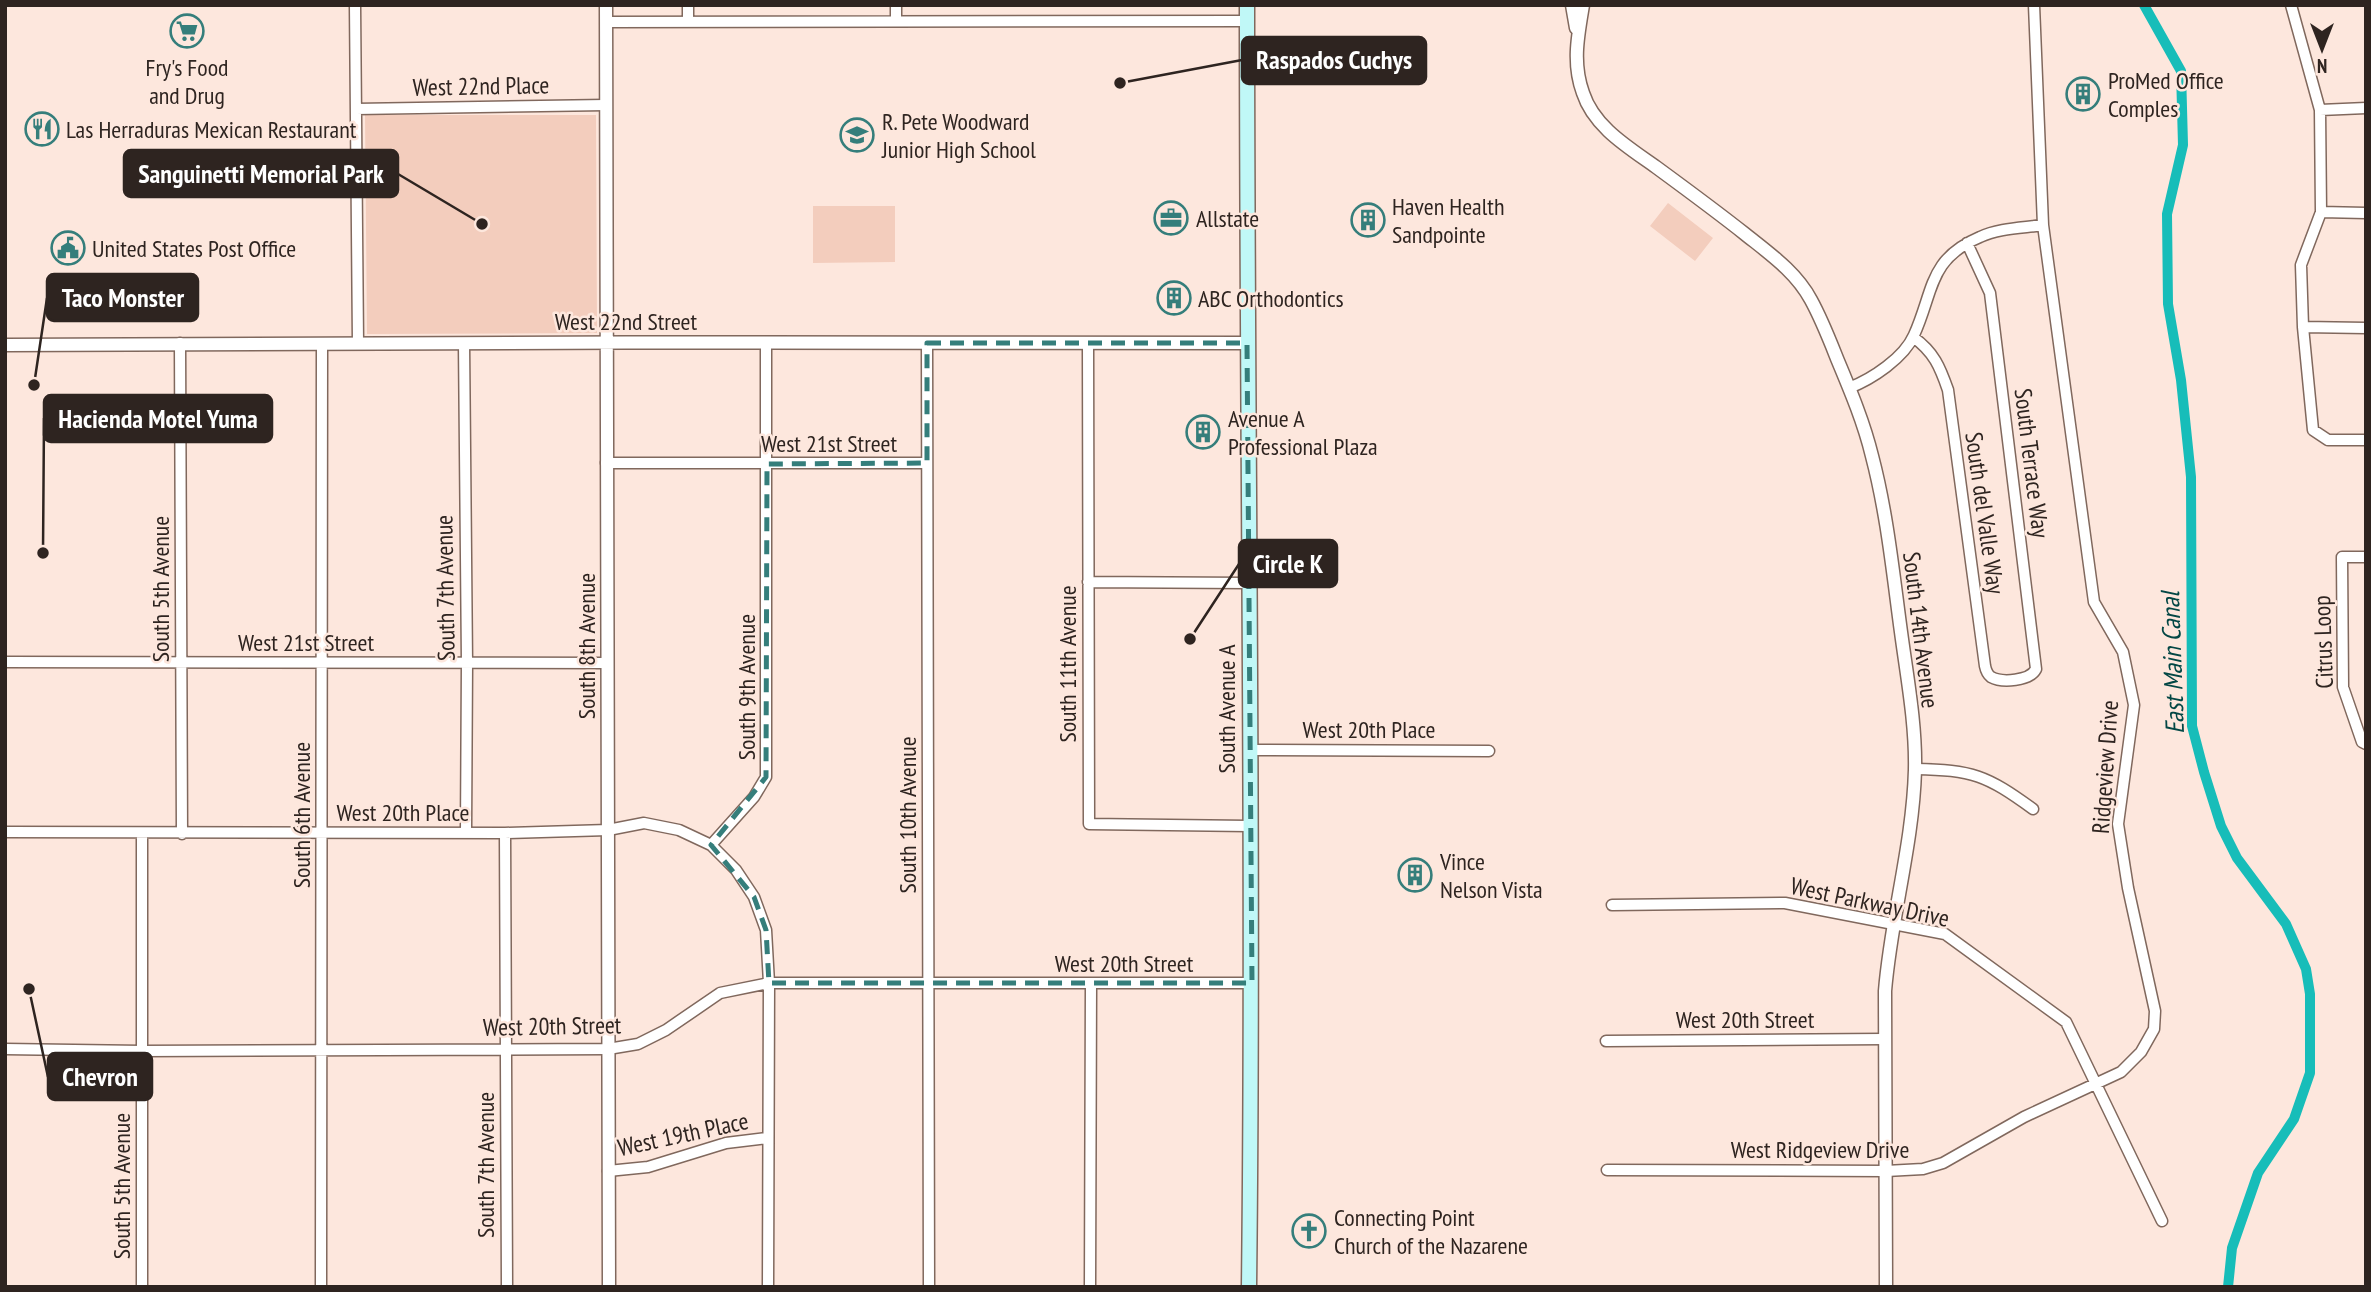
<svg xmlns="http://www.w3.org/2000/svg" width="2371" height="1292" font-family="'PT Sans Narrow',sans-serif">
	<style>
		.green { fill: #f3cdbd }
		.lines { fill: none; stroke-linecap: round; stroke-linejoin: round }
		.canal { stroke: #17bdb9; stroke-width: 10 }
		.minor-casing { stroke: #80685d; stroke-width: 13 }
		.tertiary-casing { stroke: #80685d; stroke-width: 15 }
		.secondary-casing { stroke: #80685d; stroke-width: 17 }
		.minor { stroke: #fff; stroke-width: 10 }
		.tertiary { stroke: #fff; stroke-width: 12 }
		.secondary { stroke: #c0f8f7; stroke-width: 14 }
		.marked { fill: none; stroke: #357e7b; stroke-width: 5; stroke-dasharray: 14 9; stroke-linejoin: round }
		.labels { text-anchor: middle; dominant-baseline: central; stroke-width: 5; stroke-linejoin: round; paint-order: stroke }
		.poi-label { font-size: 24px; fill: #2e2420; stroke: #fde7dd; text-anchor: start }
		.street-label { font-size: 24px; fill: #2e2420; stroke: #fde7dd }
		.water-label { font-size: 26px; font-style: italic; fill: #034745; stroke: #fde7dd }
		.leader { fill: none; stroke: #2e2420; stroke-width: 2.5 }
		.callout-dot { fill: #2e2420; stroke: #fde7dd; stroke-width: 2.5 }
		.callout { fill: #2e2420; stroke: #2e2420; stroke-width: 2.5 }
		.callout-label { font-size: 26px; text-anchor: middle; font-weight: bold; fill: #fff }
	</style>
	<rect width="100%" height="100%" fill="#fde7dd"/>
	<path class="green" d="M596,115L597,333L367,334L365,115Z
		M1668,203L1713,238L1695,261L1650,226Z
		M813,206H895V262L813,263Z"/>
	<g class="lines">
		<path class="canal" d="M2144,5L2181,71L2183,145L2167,214L2168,304L2181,380L2191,477L2192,726L2204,772L2221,826L2237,858L2286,924L2306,969L2310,994V1073L2294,1119L2258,1173L2232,1248L2228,1287"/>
		<defs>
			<path id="minor" d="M355,5L358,343
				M688,5V21
				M2291,5L2320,110L2321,212L2301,265L2303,327L2313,430L2328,440H2366
				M896,21V5
				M606,22L1247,21
				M356,109L606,105
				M2320,110L2366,108
				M2321,212L2366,213
				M2303,327L2366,328
				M1913,337C1934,352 1940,367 1948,390L1985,666C1986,671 1987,674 1991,677C2002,683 2030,681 2036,669L1990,293L1967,243
				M180,343L182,834
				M464,343L467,663L466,832
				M927,343L929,1287
				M1088,344L1089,824L1249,826
				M1849,388C1872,379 1904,358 1914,335C1934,291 1928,259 1980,237C1999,228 2023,228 2043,225
				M606,463H927
				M2366,557H2342L2343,687L2362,742L2366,744
				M1088,582L1248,583
				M5,662L606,663
				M1249,750L1489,751
				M1915,769C1973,770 1986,775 2033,809
				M5,832L505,833L608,830L644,823L679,830L711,845L736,870L754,897L766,930L769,983L768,1287
				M505,833L507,1287
				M711,845L754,797L766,777V344
				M1612,905L1785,903L1945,934L2066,1022L2162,1221
				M1606,1041L1884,1039
				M5,1049L142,1051L608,1049L638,1044L666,1030L720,993L769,983H1252
				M1607,1170L1886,1171L1923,1169L1943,1163L2024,1117L2121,1072L2141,1052L2154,1029L2155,1011L2128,888L2118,824L2134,705L2123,652L2094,602L2043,225L2034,5
				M608,1171L648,1167L726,1143L767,1138
				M142,1287V834
				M321,1287L322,344
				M1090,1287L1091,984"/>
			<path id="tertiary" d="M606,5L609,1287
				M1572,5L1576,28
				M1583,5C1578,35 1572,63 1583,93C1594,127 1628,147 1656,167C1686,189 1716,211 1745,234C1770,254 1796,272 1811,300C1822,320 1830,341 1838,361C1851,392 1864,423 1872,456C1887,513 1893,573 1901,632C1907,677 1916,724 1915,770C1913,844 1891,917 1885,991L1886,1287
				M5,345C419,341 833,343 1247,343"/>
			<path id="secondary" d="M1247,5C1247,432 1254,860 1249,1287"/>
		</defs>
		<use href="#minor" class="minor-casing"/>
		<use href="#tertiary" class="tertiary-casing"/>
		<use href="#secondary" class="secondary-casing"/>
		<use href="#minor" class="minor"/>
		<use href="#tertiary" class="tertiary"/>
		<use href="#secondary" class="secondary"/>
	</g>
	<path class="marked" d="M927,343H1247L1252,983H769L766,930L754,897L711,845L766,777L767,464L927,463Z"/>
	<defs>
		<symbol id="supermarket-ring" viewBox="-11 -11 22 22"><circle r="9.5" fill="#fde7dd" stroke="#357e7b" stroke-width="1.5"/><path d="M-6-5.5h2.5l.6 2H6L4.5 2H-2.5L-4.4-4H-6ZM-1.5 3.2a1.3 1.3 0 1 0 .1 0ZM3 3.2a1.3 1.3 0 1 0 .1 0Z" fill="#357e7b"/></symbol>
		<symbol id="building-ring" viewBox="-11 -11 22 22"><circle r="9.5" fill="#fde7dd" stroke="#357e7b" stroke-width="1.5"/><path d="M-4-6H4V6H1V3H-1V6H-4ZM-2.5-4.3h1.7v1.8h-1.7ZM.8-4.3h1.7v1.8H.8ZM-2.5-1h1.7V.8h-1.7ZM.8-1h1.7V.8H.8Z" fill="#357e7b"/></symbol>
		<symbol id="restaurant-ring" viewBox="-11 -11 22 22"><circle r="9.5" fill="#fde7dd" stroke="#357e7b" stroke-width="1.5"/><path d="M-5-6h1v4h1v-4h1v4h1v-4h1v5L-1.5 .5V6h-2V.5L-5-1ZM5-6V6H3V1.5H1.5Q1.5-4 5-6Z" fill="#357e7b"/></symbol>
		<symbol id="school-ring" viewBox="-11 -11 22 22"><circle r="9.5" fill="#fde7dd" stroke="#357e7b" stroke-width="1.5"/><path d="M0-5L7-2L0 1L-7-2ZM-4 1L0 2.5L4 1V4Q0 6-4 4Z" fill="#357e7b"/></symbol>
		<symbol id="office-ring" viewBox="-11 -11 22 22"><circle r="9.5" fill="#fde7dd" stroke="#357e7b" stroke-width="1.5"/><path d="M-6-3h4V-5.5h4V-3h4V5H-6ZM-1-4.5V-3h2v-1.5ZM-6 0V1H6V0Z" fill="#357e7b"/></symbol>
		<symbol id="civic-ring" viewBox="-11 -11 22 22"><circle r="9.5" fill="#fde7dd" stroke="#357e7b" stroke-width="1.5"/><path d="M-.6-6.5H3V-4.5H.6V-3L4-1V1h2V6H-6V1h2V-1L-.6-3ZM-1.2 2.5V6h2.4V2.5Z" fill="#357e7b"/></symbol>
		<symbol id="church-ring" viewBox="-11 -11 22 22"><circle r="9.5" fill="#fde7dd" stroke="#357e7b" stroke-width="1.5"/><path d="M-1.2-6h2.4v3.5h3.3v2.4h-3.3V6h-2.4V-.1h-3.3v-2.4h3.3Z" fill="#357e7b"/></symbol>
	</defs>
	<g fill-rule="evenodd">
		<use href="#supermarket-ring" x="168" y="12" width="38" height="38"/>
		<use href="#building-ring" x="2064" y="75" width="38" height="38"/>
		<use href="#restaurant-ring" x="23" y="110" width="38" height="38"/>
		<use href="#school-ring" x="838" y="116" width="38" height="38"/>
		<use href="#office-ring" x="1152" y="199" width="38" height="38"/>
		<use href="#building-ring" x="1349" y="201" width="38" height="38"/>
		<use href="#civic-ring" x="49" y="229" width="38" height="38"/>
		<use href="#building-ring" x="1155" y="279" width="38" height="38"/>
		<use href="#building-ring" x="1184" y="413" width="38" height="38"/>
		<use href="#building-ring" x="1396" y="856" width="38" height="38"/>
		<use href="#church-ring" x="1290" y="1212" width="38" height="38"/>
	</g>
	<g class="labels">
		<g class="poi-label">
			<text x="187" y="67" text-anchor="middle">Fry's Food<tspan x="187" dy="28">and Drug</tspan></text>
			<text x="2108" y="80">ProMed Office<tspan x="2108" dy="28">Comples</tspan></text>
			<text x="882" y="121">R. Pete Woodward<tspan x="882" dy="28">Junior High School</tspan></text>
			<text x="66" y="129">Las Herraduras Mexican Restaurant</text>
			<text x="1392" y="206">Haven Health<tspan x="1392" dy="28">Sandpointe</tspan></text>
			<text x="1196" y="218">Allstate</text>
			<text x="92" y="248">United States Post Office</text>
			<text x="1198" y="298">ABC Orthodontics</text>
			<text x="1228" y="418">Avenue A<tspan x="1228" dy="28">Professional Plaza</tspan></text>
			<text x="1440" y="861">Vince<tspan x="1440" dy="28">Nelson Vista</tspan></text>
			<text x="1334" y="1217">Connecting Point<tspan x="1334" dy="28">Church of the Nazarene</tspan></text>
		</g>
		<g class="street-label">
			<text transform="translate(481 86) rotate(-1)">West 22nd Place</text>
			<text x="626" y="321">West 22nd Street</text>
			<text x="829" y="443">West 21st Street</text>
			<text transform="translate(2032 463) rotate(83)">South Terrace Way</text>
			<text transform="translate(1985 513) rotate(82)">South del Valle Way</text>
			<text transform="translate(445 588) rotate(-91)">South 7th Avenue</text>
			<text transform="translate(160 589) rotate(-90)">South 5th Avenue</text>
			<text transform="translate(1921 630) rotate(83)">South 14th Avenue</text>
			<text x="306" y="642">West 21st Street</text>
			<text transform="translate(2323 642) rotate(-92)">Citrus Loop</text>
			<text transform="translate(586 646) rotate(-90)">South 8th Avenue</text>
			<text transform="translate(1067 664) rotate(-90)">South 11th Avenue</text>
			<text transform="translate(746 687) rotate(-90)">South 9th Avenue</text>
			<text transform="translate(1226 709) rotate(-90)">South Avenue A</text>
			<text x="1369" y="729">West 20th Place</text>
			<text transform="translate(2105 767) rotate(-86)">Ridgeview Drive</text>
			<text x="403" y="812">West 20th Place</text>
			<text transform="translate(301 815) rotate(-90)">South 6th Avenue</text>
			<text transform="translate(907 815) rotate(-90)">South 10th Avenue</text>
			<text transform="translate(1870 902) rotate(12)">West Parkway Drive</text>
			<text x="1124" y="963">West 20th Street</text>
			<text x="1745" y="1019">West 20th Street</text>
			<text transform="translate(552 1026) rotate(-1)">West 20th Street</text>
			<text transform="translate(683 1134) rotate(-12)">West 19th Place</text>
			<text x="1820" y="1149">West Ridgeview Drive</text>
			<text transform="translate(485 1165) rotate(-90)">South 7th Avenue</text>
			<text transform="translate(121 1186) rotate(-90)">South 5th Avenue</text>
		</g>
		<g class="water-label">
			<text transform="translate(2172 663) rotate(-92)">East Main Canal</text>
		</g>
	</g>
	<path class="leader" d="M1120 83L1242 60M482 224L398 174M34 385L47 298M43 553L44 418M1190 639L1239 564M29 989L48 1077"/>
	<g class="callout-dot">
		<circle cx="1120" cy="83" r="7"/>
		<circle cx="482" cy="224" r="7"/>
		<circle cx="34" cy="385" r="7"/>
		<circle cx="43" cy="553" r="7"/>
		<circle cx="1190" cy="639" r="7"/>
		<circle cx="29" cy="989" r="7"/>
	</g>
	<g class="callout">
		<rect x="1242" y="37" width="184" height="47" rx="7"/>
		<rect x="124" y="150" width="274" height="47" rx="7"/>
		<rect x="47" y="274" width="151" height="47" rx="7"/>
		<rect x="44" y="395" width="228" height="47" rx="7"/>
		<rect x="1239" y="540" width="98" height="47" rx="7"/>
		<rect x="48" y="1053" width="104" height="47" rx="7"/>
	</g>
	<g class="callout-label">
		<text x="1334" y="69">Raspados Cuchys</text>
		<text x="261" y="183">Sanguinetti Memorial Park</text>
		<text x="123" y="307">Taco Monster</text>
		<text x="158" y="428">Hacienda Motel Yuma</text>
		<text x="1288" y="573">Circle K</text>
		<text x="100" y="1086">Chevron</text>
	</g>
	<rect width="2371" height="1292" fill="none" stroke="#2e2420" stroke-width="14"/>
	<g transform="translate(2322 49) rotate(180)" stroke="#fde7dd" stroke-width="5" paint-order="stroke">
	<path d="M0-5L12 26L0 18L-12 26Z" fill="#2e2420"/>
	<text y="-10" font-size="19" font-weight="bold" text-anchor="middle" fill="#2e2420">N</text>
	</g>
</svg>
